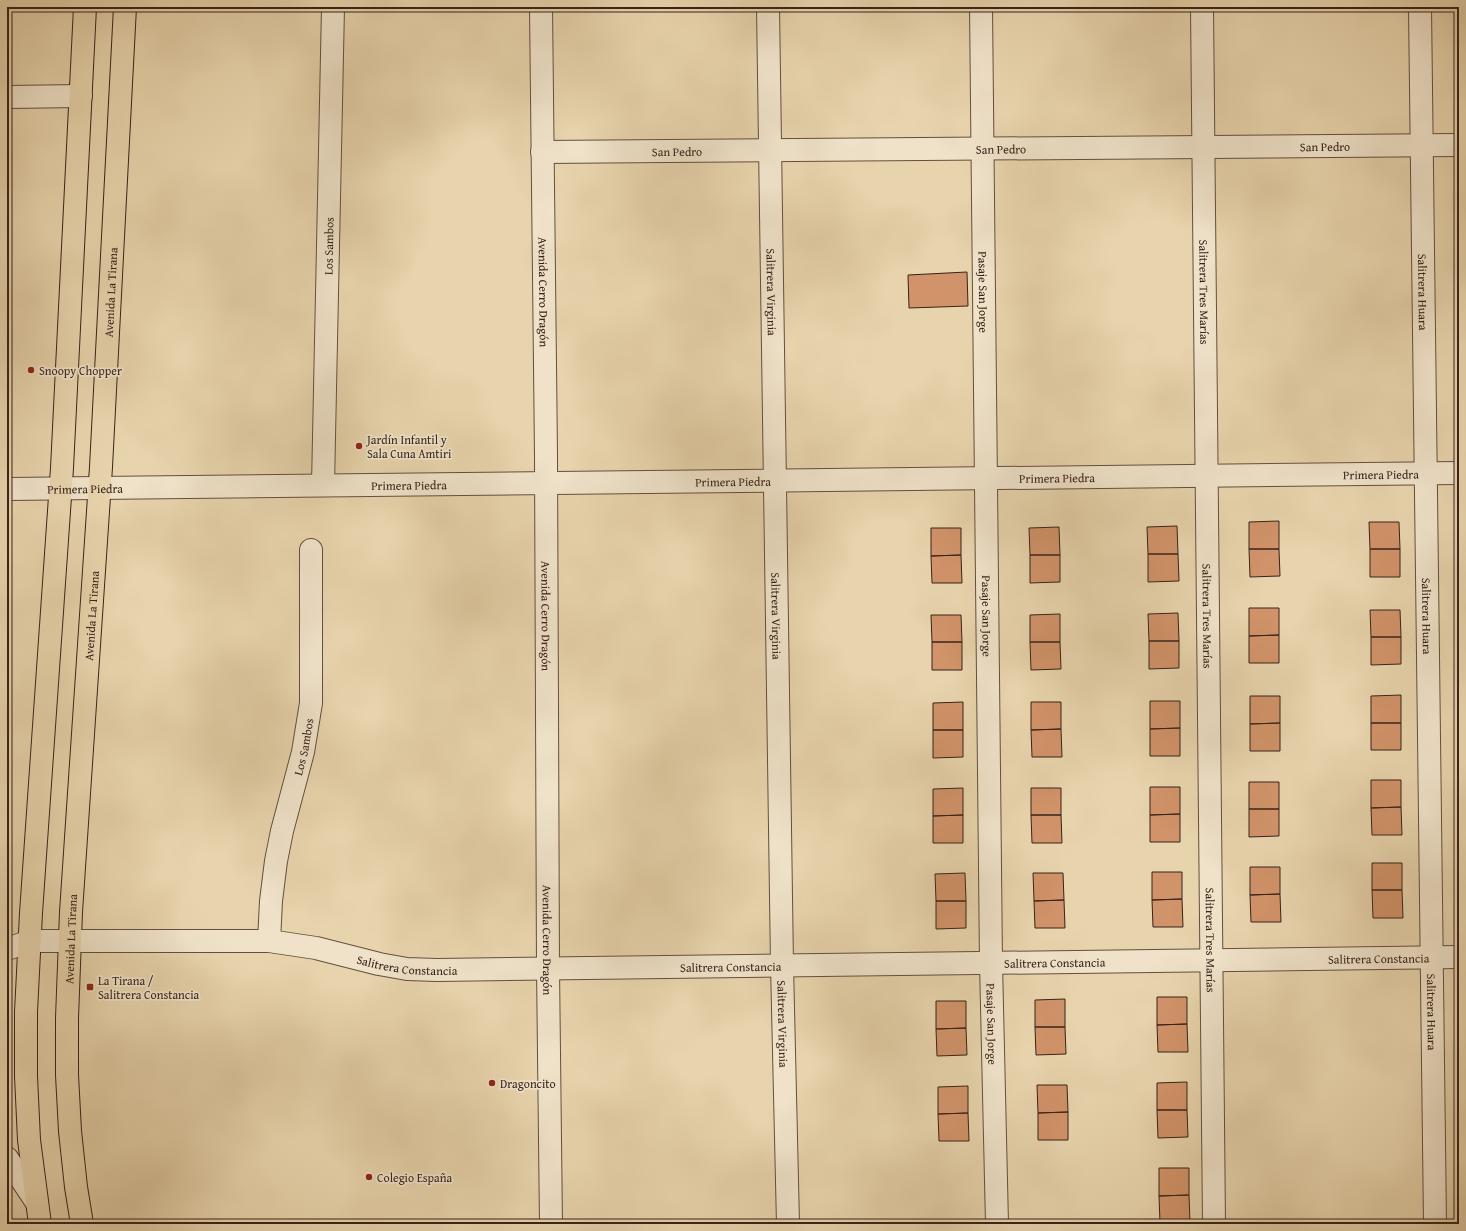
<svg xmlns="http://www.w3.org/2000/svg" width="1466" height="1231" font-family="'Gentium Book Plus',serif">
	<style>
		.building { fill: #d19369; stroke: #38231a }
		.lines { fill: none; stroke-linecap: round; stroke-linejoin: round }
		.minor-casing { stroke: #644f3e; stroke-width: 24 }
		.highway-casing { stroke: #38231a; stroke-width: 24 }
		.minor { stroke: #efe2c9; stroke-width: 22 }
		.highway { stroke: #e7d3ac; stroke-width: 22 }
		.poi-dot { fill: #8f2418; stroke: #efe2c9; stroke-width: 1.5 }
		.labels { text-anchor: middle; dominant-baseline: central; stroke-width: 3.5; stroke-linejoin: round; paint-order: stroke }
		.street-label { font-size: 12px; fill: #38231a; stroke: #efe2c9 }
		.poi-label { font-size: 12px; fill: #38231a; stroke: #efe2c9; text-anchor: start }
	</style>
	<rect width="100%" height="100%" fill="#e7d3ac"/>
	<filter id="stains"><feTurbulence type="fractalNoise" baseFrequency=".005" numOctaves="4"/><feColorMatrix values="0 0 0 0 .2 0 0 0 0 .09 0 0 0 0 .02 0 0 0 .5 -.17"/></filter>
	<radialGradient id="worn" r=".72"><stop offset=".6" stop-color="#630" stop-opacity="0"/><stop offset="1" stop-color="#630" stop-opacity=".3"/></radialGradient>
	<path class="building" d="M967,272L968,306L909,308L908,275Z
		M1279,521V549H1249V522Z
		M1369,522H1399L1400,549H1370Z
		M1177,526L1178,554H1148L1147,527Z
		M1059,527L1060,555H1030L1029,528Z
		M931,528H961V555L931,556Z
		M1249,549H1279L1280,576L1250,577Z
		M1370,549H1400V577H1370Z
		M1148,554H1178L1179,581L1148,582Z
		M961,555L962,583H932L931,556Z
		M1030,555H1060V582L1030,583Z
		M1249,608H1279V635L1249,636Z
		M1370,610H1400L1401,637H1371Z
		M1178,613L1179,641H1149L1148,614Z
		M1060,614V642H1030V615Z
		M931,615H961L962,642H932Z
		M1279,635V663H1249V636Z
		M1371,637H1401V664L1371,665Z
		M1149,641H1179V668L1149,669Z
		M932,642H962V670H932Z
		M1030,642H1060L1061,669L1031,670Z
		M1401,695V723H1371V696Z
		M1250,696H1280V723L1250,724Z
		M1150,701H1180V728L1150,729Z
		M963,702V730H933V703Z
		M1031,702H1061V729L1031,730Z
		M1280,723V751H1250V724Z
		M1371,723H1401V750H1371Z
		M1180,728V756H1150V729Z
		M1061,729L1062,757H1032L1031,730Z
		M933,730H963V757L933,758Z
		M1371,780H1401V807L1371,808Z
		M1249,782H1279V809H1249Z
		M1150,787H1180V814L1150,815Z
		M963,788V815L933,816V789Z
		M1031,788H1061V815H1031Z
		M1401,807L1402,835H1372L1371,808Z
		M1249,809H1279V836L1249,837Z
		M1180,814V842H1150V815Z
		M963,815V843H933V816Z
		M1031,815H1061L1062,843H1032Z
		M1372,863H1402V890H1372Z
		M1250,867H1280V894L1250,895Z
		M1152,872H1182V899L1152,900Z
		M965,873L966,901H936L935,874Z
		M1033,873H1063L1064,900L1034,901Z
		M1372,890H1402L1403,918H1373Z
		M1280,894L1281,922H1251L1250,895Z
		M1182,899L1183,927H1153L1152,900Z
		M1064,900L1065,928H1035L1034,901Z
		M936,901H966V928L936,929Z
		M1157,997H1187V1024L1157,1025Z
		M1065,999V1027H1035V1000Z
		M936,1001H966V1028L936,1029Z
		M1187,1024L1188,1052H1158L1157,1025Z
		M1035,1027H1065L1066,1054L1036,1055Z
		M966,1028L967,1055L937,1056L936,1029Z
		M1187,1082V1110H1157V1083Z
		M1037,1085H1067L1068,1112L1038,1113Z
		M968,1086V1113L938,1114V1087Z
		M1157,1110H1187L1188,1137L1158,1138Z
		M1068,1112V1140H1038V1113Z
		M968,1113L969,1141H939L938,1114Z
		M1159,1168H1189V1195L1159,1196Z
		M1189,1195L1190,1223H1160L1159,1196Z"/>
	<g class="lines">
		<defs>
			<g id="minor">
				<path id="s1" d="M541,7L546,455L548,968L551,1224"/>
				<path id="s2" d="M768,7L782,965L788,1224"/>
				<path id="s3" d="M981,7L991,963L997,1224"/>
				<path id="s4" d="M1202,7L1214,1224"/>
				<path id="s5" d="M1420,7L1435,1224"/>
				<path d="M7,97L81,96"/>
				<path id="s6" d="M542,152L1459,145"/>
				<path id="s7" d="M323,485L333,7"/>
				<path id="s8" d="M7,489L1459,473"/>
				<path id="s9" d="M269,941L271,901L276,861L282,831L303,752L311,703V550"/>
				<path id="s10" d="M7,949L30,941H269L316,948L379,964L407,969L437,970L1459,957"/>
				<path d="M7,1158L37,1203"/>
			</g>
			<g id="highway">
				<path d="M40,1224L29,1140L26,1076V1012L31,913L62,468L85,7"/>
				<path id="s11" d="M82,1224L76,1187L70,1131L67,1075V1018L71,912L101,467L125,7"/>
			</g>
		</defs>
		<use href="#minor" class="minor-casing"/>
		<use href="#highway" class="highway-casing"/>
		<use href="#minor" class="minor"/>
		<use href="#highway" class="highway"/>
	</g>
	<g class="poi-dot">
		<circle cx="31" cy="370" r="4"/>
		<circle cx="359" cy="446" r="4"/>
		<rect x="86" y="983" width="8" height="8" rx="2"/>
		<circle cx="492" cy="1083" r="4"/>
		<circle cx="369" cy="1177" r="4"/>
	</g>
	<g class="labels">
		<g class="street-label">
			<text stroke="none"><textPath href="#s6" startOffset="783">San Pedro</textPath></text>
			<text stroke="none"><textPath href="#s6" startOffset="459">San Pedro</textPath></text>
			<text stroke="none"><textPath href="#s6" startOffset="135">San Pedro</textPath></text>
			<text stroke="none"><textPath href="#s7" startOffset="239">Los Sambos</textPath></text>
			<text stroke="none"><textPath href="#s11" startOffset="934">Avenida La Tirana</textPath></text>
			<text stroke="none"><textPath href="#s1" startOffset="285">Avenida Cerro Dragón</textPath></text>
			<text stroke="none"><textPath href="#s2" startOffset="285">Salitrera Virginia</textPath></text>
			<text stroke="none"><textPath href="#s3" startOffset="285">Pasaje San Jorge</textPath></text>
			<text stroke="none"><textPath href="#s4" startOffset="285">Salitrera Tres Marías</textPath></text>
			<text stroke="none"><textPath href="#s5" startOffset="285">Salitrera Huara</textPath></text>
			<text stroke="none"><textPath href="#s8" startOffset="1374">Primera Piedra</textPath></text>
			<text stroke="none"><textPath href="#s8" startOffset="1050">Primera Piedra</textPath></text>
			<text stroke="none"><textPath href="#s8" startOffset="726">Primera Piedra</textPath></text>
			<text stroke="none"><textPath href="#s8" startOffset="402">Primera Piedra</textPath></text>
			<text stroke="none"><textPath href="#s8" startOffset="78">Primera Piedra</textPath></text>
			<text stroke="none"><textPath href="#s1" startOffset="609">Avenida Cerro Dragón</textPath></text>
			<text stroke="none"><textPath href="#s4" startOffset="609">Salitrera Tres Marías</textPath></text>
			<text stroke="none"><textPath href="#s5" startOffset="609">Salitrera Huara</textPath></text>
			<text stroke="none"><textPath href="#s11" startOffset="610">Avenida La Tirana</textPath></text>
			<text stroke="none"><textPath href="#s2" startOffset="609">Salitrera Virginia</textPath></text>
			<text stroke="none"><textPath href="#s3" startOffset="609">Pasaje San Jorge</textPath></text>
			<text stroke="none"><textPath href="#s9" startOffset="198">Los Sambos</textPath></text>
			<text stroke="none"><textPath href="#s11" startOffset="286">Avenida La Tirana</textPath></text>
			<text stroke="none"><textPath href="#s1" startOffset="933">Avenida Cerro Dragón</textPath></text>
			<text stroke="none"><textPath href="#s4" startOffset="933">Salitrera Tres Marías</textPath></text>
			<text stroke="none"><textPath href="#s10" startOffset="1376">Salitrera Constancia</textPath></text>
			<text stroke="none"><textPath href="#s10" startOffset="1052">Salitrera Constancia</textPath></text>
			<text stroke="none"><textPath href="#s10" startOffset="404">Salitrera Constancia</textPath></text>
			<text stroke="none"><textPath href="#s10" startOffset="728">Salitrera Constancia</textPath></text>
			<text stroke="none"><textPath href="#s5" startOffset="1005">Salitrera Huara</textPath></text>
			<text stroke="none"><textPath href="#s2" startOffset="1017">Salitrera Virginia</textPath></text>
			<text stroke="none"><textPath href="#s3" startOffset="1017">Pasaje San Jorge</textPath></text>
		</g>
		<g class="poi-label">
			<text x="39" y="370">Snoopy Chopper</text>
			<text x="367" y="439">Jardín Infantil y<tspan x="367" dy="14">Sala Cuna Amtiri</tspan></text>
			<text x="98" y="980">La Tirana /<tspan x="98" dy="14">Salitrera Constancia</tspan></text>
			<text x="500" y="1083">Dragoncito</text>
			<text x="377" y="1177">Colegio España</text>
		</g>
	</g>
	<rect width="1466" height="1231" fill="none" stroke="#e7d3ac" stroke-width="24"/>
	<rect x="8" y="8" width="1450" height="1215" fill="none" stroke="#38231a" stroke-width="2"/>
	<rect x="12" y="12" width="1442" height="1207" fill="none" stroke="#38231a"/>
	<rect width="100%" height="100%" filter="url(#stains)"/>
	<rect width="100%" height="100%" fill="url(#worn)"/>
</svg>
